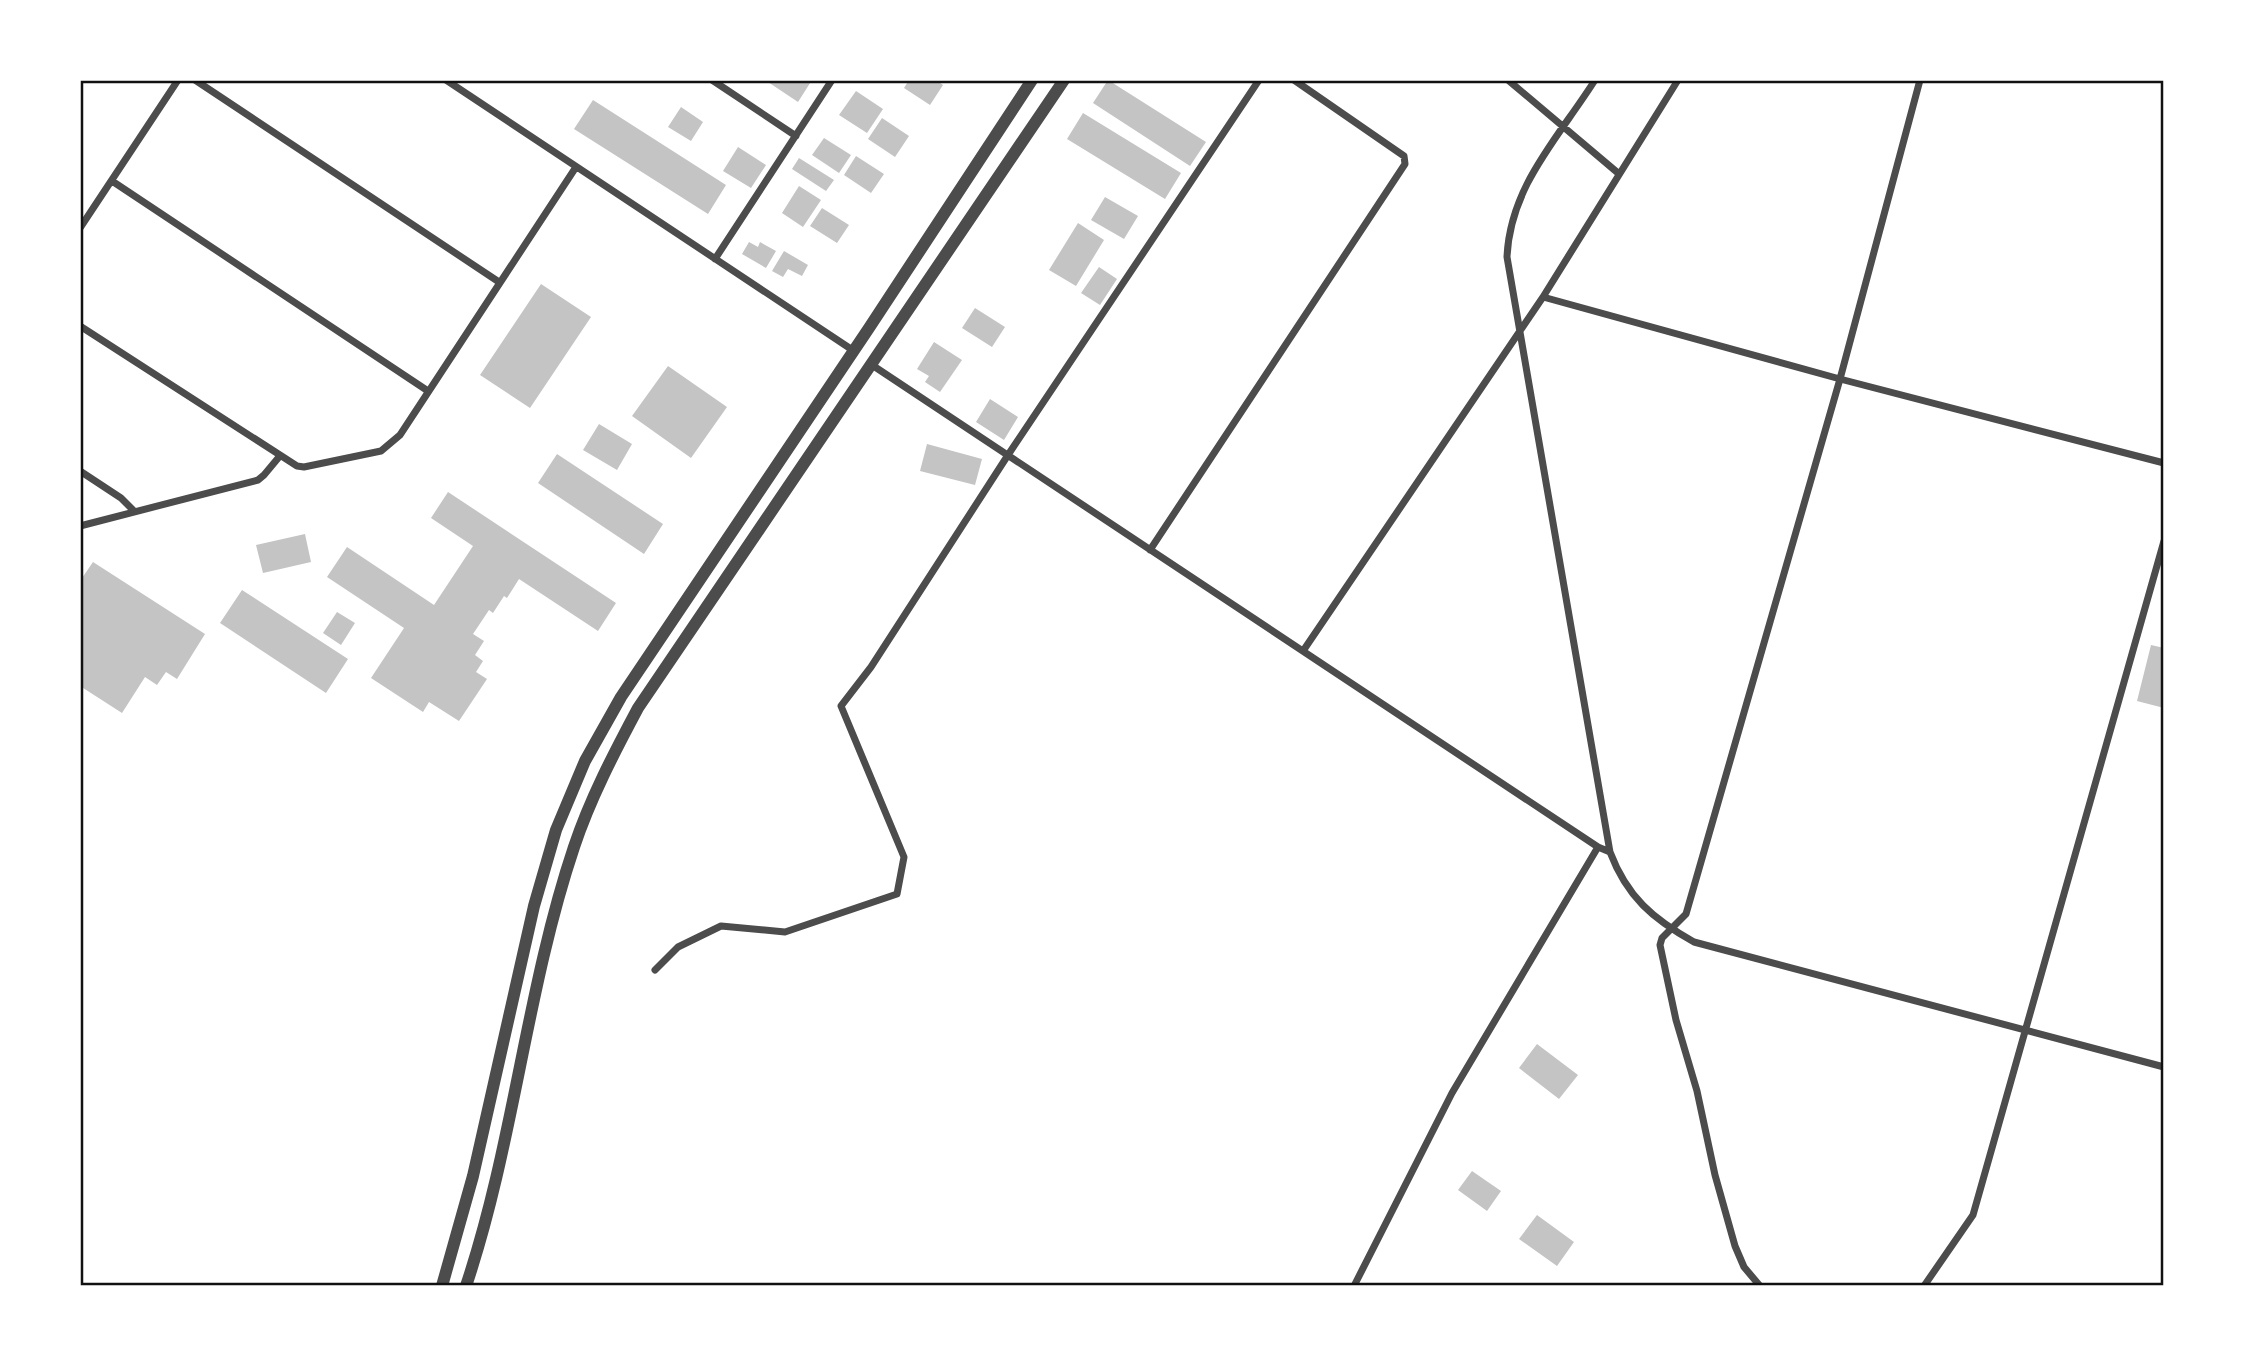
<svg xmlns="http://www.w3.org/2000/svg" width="2244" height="1366" font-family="'Archivo Narrow',sans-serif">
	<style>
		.building { fill: #c4c4c4 }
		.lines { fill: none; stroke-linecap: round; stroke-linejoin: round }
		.minor { stroke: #4c4c4c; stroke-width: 7 }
		.tertiary { stroke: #4c4c4c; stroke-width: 12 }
		.neatline { fill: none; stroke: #111; stroke-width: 2.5 }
	</style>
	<rect width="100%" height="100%" fill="#fff"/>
	<path class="building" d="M765,80H812L798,102Z
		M909,80H936L943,85L930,105L904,88Z
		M1108,80L1206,142L1190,166L1093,103Z
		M856,91L883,109L867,133L839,115Z
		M593,100L726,185L708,214L574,129Z
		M681,107L703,122L691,141L668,127Z
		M1083,113L1181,173L1165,199L1067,139Z
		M882,118L909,136L895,157L868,139Z
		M824,138L851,155L839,173L812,155Z
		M738,147L766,165L751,188L723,171Z
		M856,156L884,174L871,193L844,175Z
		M799,158L834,180L826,191L792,169Z
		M799,186L821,200L803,227L782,213Z
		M1105,197L1138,216L1124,239L1091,220Z
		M822,208L849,225L837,243L810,226Z
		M1078,223L1104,240L1076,286L1049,270Z
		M749,242L758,247L760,242L776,251L766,268L742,254Z
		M784,251L808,265L802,276L788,269L783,277L772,271Z
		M1099,267L1117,279L1100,305L1081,293Z
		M541,284L591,317L530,408L480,375Z
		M975,308L1005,327L992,347L962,328Z
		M934,342L962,360L940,392L925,382L929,376L917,369Z
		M668,366L727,407L691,458L632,416Z
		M990,399L1018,417L1004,440L976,422Z
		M599,424L632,444L617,470L583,450Z
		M927,444L982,459L975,485L920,471Z
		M557,454L663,524L644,554L538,483Z
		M448,492L616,603L598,631L519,579L507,598L504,596L493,613L489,610L473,634L484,641L475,655L483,661L476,672L487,679L459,721L429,702L423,712L371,678L404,628L327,577L347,547L434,605L473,546L431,518Z
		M305,534L311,562L263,573L256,545Z
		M93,562L205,634L177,679L166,672L157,685L145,677L122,713L80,686V581Z
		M242,590L348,659L326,693L220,623Z
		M337,612L355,623L341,645L323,633Z
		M2151,645L2164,648V708L2137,701Z
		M1537,1044L1578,1075L1559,1099L1519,1068Z
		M1472,1171L1501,1191L1487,1211L1458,1190Z
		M1537,1215L1574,1242L1557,1266L1519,1239Z"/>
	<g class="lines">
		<path class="minor" d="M195,80L499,282
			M446,80L854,351
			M712,80L796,136
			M1508,80L1618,173
			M1595,80C1559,137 1510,186 1507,257L1610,852C1627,897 1653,919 1694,942L2164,1067
			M112,181L428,391
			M80,228L178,80
			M715,259L832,80
			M1543,297L1840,379L2164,463
			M80,326L297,466L304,467L381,451L400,435L576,167
			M872,365L1598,847L1610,852
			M80,471L121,498L133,510
			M80,526L258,480L264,475L279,457
			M1150,550L1405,164L1404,156L1294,80
			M1303,651L1543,297L1678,80
			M655,970L678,947L721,926L785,932L897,894L904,857L841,706L871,667L1008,455L1259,80
			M1354,1286L1452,1093L1598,847
			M1760,1286L1744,1267L1735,1246L1715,1175L1697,1091L1676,1020L1660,945L1662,938L1686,914L1840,379L1920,80
			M1924,1286L1973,1215L2164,541"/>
		<path class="tertiary" d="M442,1286L473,1176L534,906L556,830L585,761L621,697L869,328L1032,80
			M466,1286C514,1143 526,990 574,847C590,799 614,753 638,708L1064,80"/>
	</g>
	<rect width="2244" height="1366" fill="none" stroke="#ffffff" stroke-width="164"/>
	<rect x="82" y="82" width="2080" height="1202" class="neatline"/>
</svg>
